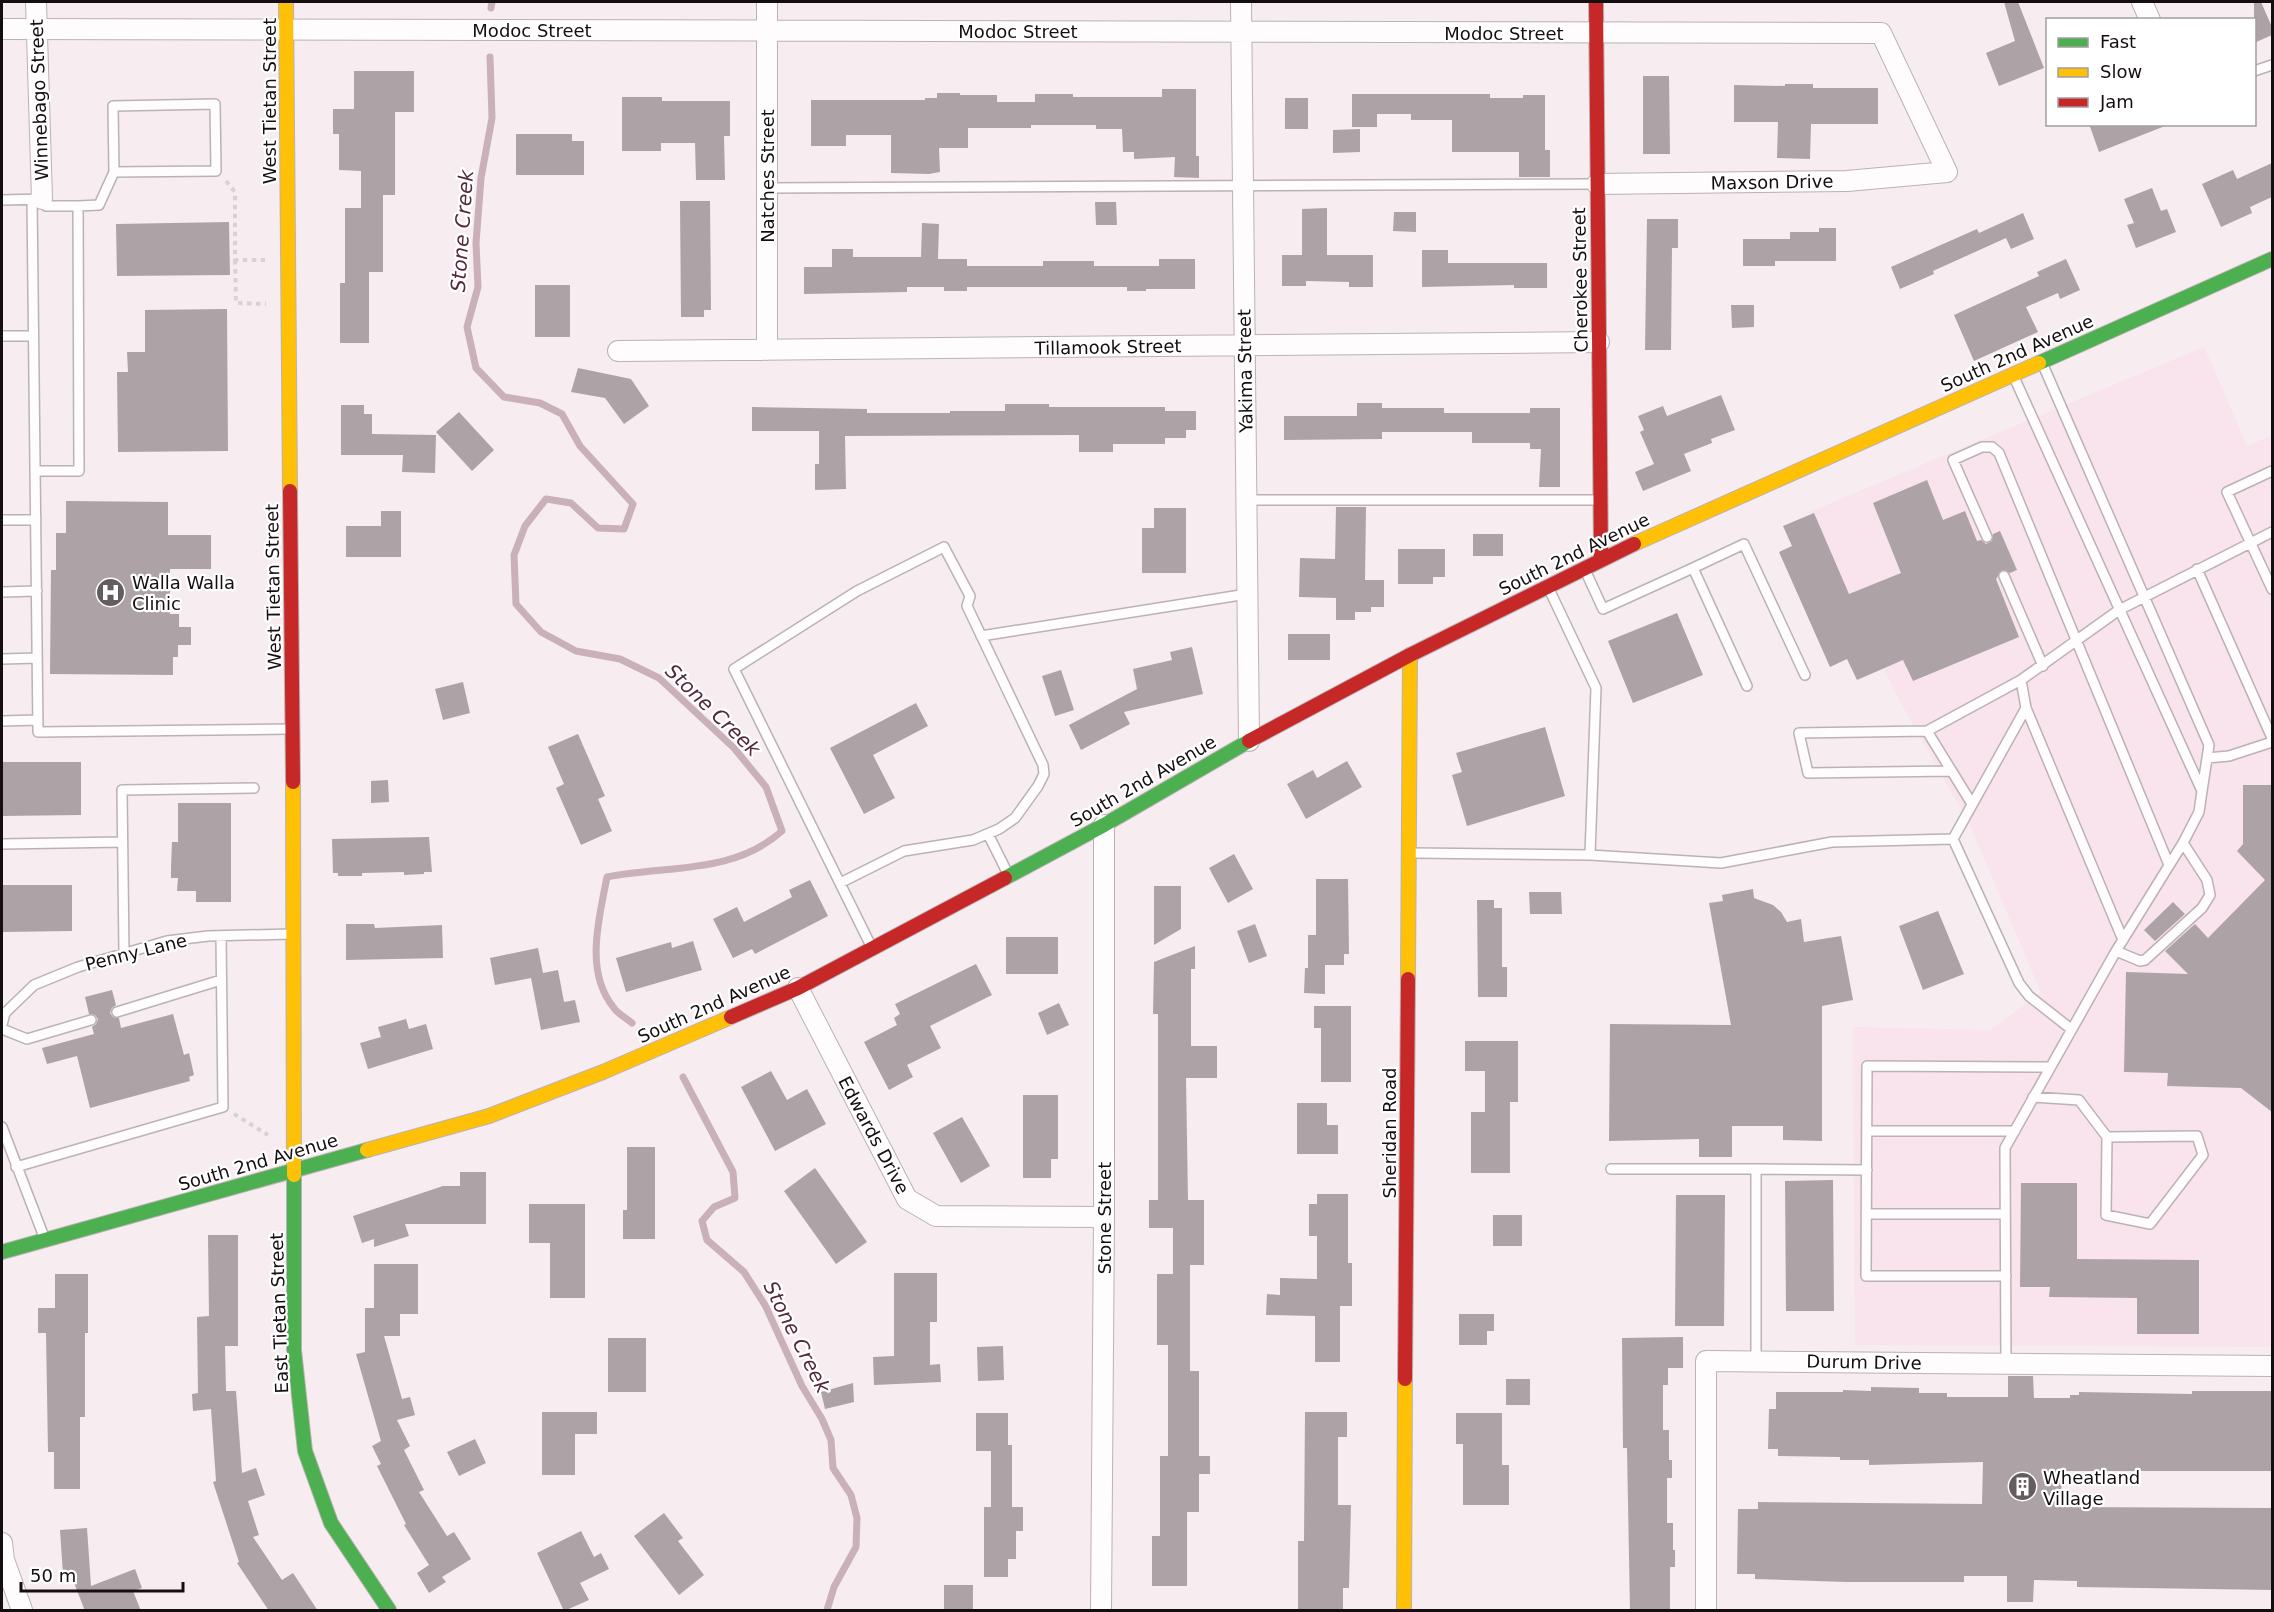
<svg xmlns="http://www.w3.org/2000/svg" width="2274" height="1612" font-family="'DejaVu Sans',sans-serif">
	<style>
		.built { fill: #f9e3ec }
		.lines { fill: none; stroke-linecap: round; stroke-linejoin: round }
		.stream { stroke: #c9b0b9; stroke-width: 7 }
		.building { fill: #ada3a7 }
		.lane-casing { stroke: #bbb2b5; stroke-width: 12 }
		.street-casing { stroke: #bbb2b5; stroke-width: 22 }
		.fast-casing { stroke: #bbb2b5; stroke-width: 16 }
		.slow-casing { stroke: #bbb2b5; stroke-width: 16 }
		.jam-casing { stroke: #bbb2b5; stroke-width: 16 }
		.path { stroke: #d7d3d5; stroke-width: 4; stroke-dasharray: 4.5 4.5; stroke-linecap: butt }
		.lane { stroke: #fefcfd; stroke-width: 9 }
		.street { stroke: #fefcfd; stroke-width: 20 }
		.fast { stroke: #4caf50; stroke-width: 14 }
		.slow { stroke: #ffc107; stroke-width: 14 }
		.jam { stroke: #c62828; stroke-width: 14 }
		.labels { text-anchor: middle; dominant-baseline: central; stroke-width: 4.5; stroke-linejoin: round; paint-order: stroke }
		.street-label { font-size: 18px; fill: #150e11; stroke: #fff }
		.poi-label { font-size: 18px; fill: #150e11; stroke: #fff; text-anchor: start }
		.water-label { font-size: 20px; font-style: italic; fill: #53273c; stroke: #fff }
	</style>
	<rect width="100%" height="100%" fill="#f7ecf0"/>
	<path class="built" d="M2204,347L2247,446L2272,435V1347L1855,1345L1853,1027L1990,1030L2041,993L1970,825L1897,696L1807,513Z"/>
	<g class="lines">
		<path class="stream" d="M491,8L492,2
			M490,57L492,118L481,178L476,243L478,287L467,327L476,368L504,397L540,403L562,414L580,446L633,504L624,529L598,528L571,503L546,499L525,526L514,555L516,604L541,632L576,651L620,659L659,678L734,748L766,787L782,831C733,875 667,865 607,877C599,919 584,972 614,1008C618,1014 626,1018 632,1023
			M683,1077L733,1172L735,1198L714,1207L702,1221L707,1240L744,1272L765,1305L802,1386L822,1419L831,1440L833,1468L851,1495L857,1518L856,1547L834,1587L827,1610"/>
	</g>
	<path class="building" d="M2004,2H2018L2044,68L1999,86L1986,53L2015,41Z
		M2254,2H2261L2272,27V35L2254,43Z
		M354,71H414V112H395V195H383V272H369V343H340V283H345V208H361V171L339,170V134H333V109H354Z
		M1643,76H1669L1670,154H1643Z
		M1785,84H1813V88H1878V124H1811L1810,159L1777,158L1778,122H1734V85L1785,86Z
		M1162,89H1196V156H1199V178L1174,177L1175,157L1134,159V152H1123L1122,129H1096V125H1031V128H968V148H939L940,172L929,174L891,173V135H846V146H811V100H925V98H937V93H960V95H997V102H1035V94H1073V97H1162Z
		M1352,94H1490V98H1523V95H1545V150H1550V177H1519V152H1452V120H1411V114H1377V127H1352Z
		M622,97H662V101H730V136H724L725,180H696L695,143H661V151H622Z
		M1285,98H1308V129H1285Z
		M2089,124H2165V126L2099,152Z
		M1360,129V152L1333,153V130Z
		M516,134H572V141H584V175H516Z
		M2272,163V197L2250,207L2252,213L2221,227L2202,184L2233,170L2237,179Z
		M2152,188L2161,211L2167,209L2176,232L2136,248L2127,225L2134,223L2124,199Z
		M680,201H710L711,310H704V317H681Z
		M1095,202H1116L1117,225H1096Z
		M1327,208V255H1373V287H1349V282L1306,281V286H1282V255H1302V209Z
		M1394,212H1416V232L1393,231Z
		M2023,213L2034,239L2011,249L2006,238L1933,271L1934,274L1900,289L1891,267L1977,229L1979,233Z
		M1647,219H1678V248H1672L1671,350H1645Z
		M229,222L230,275L117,276L116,224Z
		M922,223L939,224L938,259H967V266H1043V261H1094V266H1159V259H1195V289H1146V291H1127V287H967V291H944V287H907V292L804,294V267H832V249H853V257H921Z
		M1819,228H1836V261H1775V266H1743V239H1790V232H1819Z
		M1422,250H1448V263H1547V288H1514V285L1422,287Z
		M2066,259L2080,290L2060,299L2058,293L2026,307L2038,332L1974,361L1954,315L2039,276L2037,272Z
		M535,285H570V337H535Z
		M1731,305H1754V327L1732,328Z
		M227,309L228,451L118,452L117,372H128L127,352H145V310Z
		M578,368L631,379L649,406L624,424L605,398L571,392Z
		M1721,395L1735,430L1711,439L1712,443L1684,454L1691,471L1643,491L1635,472L1654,464L1640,432L1644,430L1638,416L1663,406L1667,416Z
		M1357,403H1382V408H1444V413H1530V408H1560V487H1539L1541,449H1530V443H1472V432H1382V439L1284,440V416H1357Z
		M1005,404H1049V407H1165V411H1196V430H1186V438H1165V444H1113V452H1079V435L845,436L846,489L815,490V464H819V431H752V407L867,409V413H950V411H1005Z
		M341,405H364V414H372V434L436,435L435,473L402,472L403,455H341Z
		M459,412L494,450L472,471L436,432Z
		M1927,480L1943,520L1965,511L1977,541L1981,540L1986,544L1992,541L1993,534L2000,531L2017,570L2010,573L2002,570L1996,579L2019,637L1913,681L1903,660L1857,680L1847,659L1830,667L1779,552L1792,546L1783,526L1814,513L1849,594L1901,573L1873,503Z
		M66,501L168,502V535H211V569H170V614H179V627H191V645H178V657H173V675L50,674L51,570H56V533H66Z
		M1336,507H1366L1365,580H1384V607H1371V612H1355V620H1336V598L1299,597L1300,558L1335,559Z
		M1154,508H1186V573H1142V528H1154Z
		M381,511H401V557H346V526H381Z
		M1473,534H1503V556H1473Z
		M1398,549H1445V577H1433V584H1398Z
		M1677,613L1703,675L1633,703L1608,641Z
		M1288,634H1330V660H1288Z
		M1192,647L1203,694L1124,712L1130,724L1081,750L1069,725L1137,689L1133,669L1172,660L1170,652Z
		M1061,670L1074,710L1055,716L1042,676Z
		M463,682L470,713L443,720L435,689Z
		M916,703L928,726L873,755L895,798L864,814L830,748Z
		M1545,727L1565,796L1467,826L1452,775L1462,772L1456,753Z
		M578,734L605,796L598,799L612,831L581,845L556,788L564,784L548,747Z
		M1347,761L1362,787L1306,819L1287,784L1313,770L1317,778Z
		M2,762H81V815L2,816Z
		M388,780L389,802L371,803V781Z
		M2243,785H2272V1112L2241,1088L2167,1086L2168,1073L2124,1072L2126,972L2188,974L2165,951L2195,924L2208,938L2265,880L2237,851L2243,844Z
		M178,803H231V902H196V891H177L178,878H171V867L172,842H178Z
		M429,837L432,872H424V874L404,875V872L362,873V876H338V873H333L332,839Z
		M1234,854L1253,889L1228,903L1209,868Z
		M1316,879H1348L1349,954H1344V965H1325V994L1304,993L1305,968H1308V935H1316Z
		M810,880L828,916L755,954L752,949L733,958L713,919L737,907L744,922L792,897L789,890Z
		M2,885H72V931L2,932Z
		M1154,886H1181V929L1154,945Z
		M1753,889L1754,898L1773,905L1781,912L1787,922L1801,919L1804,942L1841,936L1853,1000L1822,1006V1141L1783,1140V1126H1732V1157H1699V1139L1609,1141L1610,1024L1731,1025L1709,903L1723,901L1722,895Z
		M1529,892H1561L1562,914H1530Z
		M1477,900H1494V908H1502V967H1507V997H1478Z
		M2173,902L2185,914L2155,941L2144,930Z
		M1938,911L1964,974L1923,990L1899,926Z
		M346,924H374L375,928L442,925L443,958L346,960Z
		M1255,924L1267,956L1249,963L1237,931Z
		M1006,937H1058V974H1006Z
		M693,941L702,970L626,992L616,958L671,942L672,948Z
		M1195,946V969H1191V1046H1217V1078H1186L1188,1200H1204V1265H1190V1371H1199V1456H1210V1474H1199V1512H1187V1586H1152V1536H1160V1456H1168V1345H1157V1274H1173V1228H1149V1200H1158V1014H1153L1154,962Z
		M538,948L543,973L558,970L564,1002L575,1000L580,1022L541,1030L531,978L495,985L490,958Z
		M976,964L992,995L930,1026L941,1048L907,1065L913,1077L889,1090L864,1042L897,1025L894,1018L900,1014L895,1004Z
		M112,990L116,1005L112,1008L110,1013L113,1017L119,1018L121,1028L173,1014L184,1055L189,1053L194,1075L189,1077L190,1081L90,1108L77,1056L47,1064L42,1048L94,1034L92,1027L96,1024L98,1019L95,1015L89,1014L85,997Z
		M1059,1003L1069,1025L1047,1035L1038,1013Z
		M1314,1006H1351V1082H1321V1028H1314Z
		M406,1019L409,1029L426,1024L433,1049L368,1069L360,1043L381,1037L378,1027Z
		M1465,1041H1518V1102H1510V1173H1471V1112H1485V1071H1465Z
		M771,1071L787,1100L807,1089L826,1124L775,1151L741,1087Z
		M1023,1095H1058V1159H1051V1178H1023Z
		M1297,1103H1327V1125H1338V1154H1297Z
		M962,1117L990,1166L961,1183L933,1133Z
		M627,1147H655V1239H623V1210H627Z
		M815,1168L867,1242L836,1264L784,1191Z
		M460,1172H486V1224H405L409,1236L374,1247V1239L362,1243L353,1216L443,1186H460Z
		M1833,1180L1834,1311H1786L1785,1181Z
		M2021,1183H2077V1259L2199,1260V1334H2137V1298L2049,1297L2050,1287H2020Z
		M1317,1194H1348V1263H1352V1306H1340V1362H1315V1316L1266,1315L1267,1294L1280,1295V1278L1317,1279V1236H1309V1204H1317Z
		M1676,1195H1725L1724,1326H1675Z
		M529,1204H585V1298H550V1243H529Z
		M1493,1215H1522V1246H1493Z
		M208,1235H238V1346H225L226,1391H236L242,1473L256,1468L265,1495L248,1501L259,1535L253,1537L282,1580L293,1573L318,1611H269L237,1563L239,1562L213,1482L216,1481L211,1409L193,1411L192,1394L198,1393L197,1317L209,1316Z
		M374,1264H418V1314H400V1336H384L402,1399L410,1397L415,1415L397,1420L410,1446L404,1450L424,1490L419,1492L447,1536L454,1532L471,1559L442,1577L446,1582L429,1593L417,1573L429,1565L404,1525L406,1524L377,1466L381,1464L372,1446L381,1441L356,1354L365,1352V1308H374Z
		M894,1273H937V1322H930V1365L940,1364L941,1382L874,1385L873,1357L894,1356Z
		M55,1274H88V1333H85V1417H80V1489H54V1452H48L46,1333H38V1308H55Z
		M1459,1314H1494V1331H1487V1345H1459Z
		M1683,1337V1368H1668V1385H1663V1430H1669V1460H1672V1478H1667V1523H1673V1550H1675V1567H1670V1611H1630L1627,1448H1623L1622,1338Z
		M608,1338H646V1392H608Z
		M1003,1346L1004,1380L978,1381L977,1347Z
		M2008,1376H2033L2034,1398H2070V1395H2079V1392L2192,1394V1391H2272V1471H2062L2061,1507L2272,1508V1590L2077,1587V1581L2034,1580L2033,1602H2007V1576H1964V1582H1846L1755,1579V1574H1737L1738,1509H1758V1502L1982,1504L1983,1462L1869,1465V1460H1840V1457L1778,1456V1449H1768L1769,1409H1776V1392H1843V1390L1871,1391V1387L1919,1388V1393H1947V1397H2008Z
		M1506,1379H1530V1405H1506Z
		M853,1383L854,1402L825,1409L821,1392Z
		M542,1412H597V1434H575V1475H542Z
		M1305,1412H1347V1437H1338V1505H1351L1349,1588H1343V1611H1298V1541H1304Z
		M976,1413H1008V1445H1012V1507H1023V1531H1016V1559H1008V1577H984V1507H991V1451H976Z
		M1456,1413H1502V1465H1509V1505H1463V1444H1456Z
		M475,1439L486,1463L459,1476L447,1452Z
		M664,1513L683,1538L678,1541L704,1575L679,1595L634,1536Z
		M87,1528L91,1586L135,1569L142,1588L133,1591L141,1611H85L71,1575H63L60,1530Z
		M581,1531L594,1557L601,1553L609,1569L580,1583L589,1600L564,1611L537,1553Z
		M944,1585H973V1611H944Z"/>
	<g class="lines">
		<defs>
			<path id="lane" d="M2254,71L2272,65
				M215,104L216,171L114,172L113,106Z
				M767,188L1596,184
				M32,199L38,732L290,729
				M2,200L42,199L46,206H78L79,471H35
				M78,206L99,205L114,172
				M2,336H33
				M2014,377L2202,791L2209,745L2043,365
				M2272,471L2227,492L2272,589
				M1246,500H1598
				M2,520H36
				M1987,537L1953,460L1982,447H1992L1999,453L2169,865
				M1693,568L1744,544L1805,675
				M2197,569L2272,738
				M1585,570L1603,609L1693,568L1747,686
				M2004,576L2043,666
				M2,592L37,591
				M981,636L1247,594
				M2,659L37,658
				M2021,680L2119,610L2272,532
				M2026,708L2123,940
				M2,721L38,720
				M1927,731L1972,804
				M2207,758L2229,756L2272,742
				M988,834L1008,874
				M1953,839L2019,983L2029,996L2071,1029
				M2,844L122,842
				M1411,853L1590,855L1596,688L1548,587
				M1590,855L1721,863L1832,842L1953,839L2026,708L2021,680L1927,731L1799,733L1808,773L1951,771
				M840,883L904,851L973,840L999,829L1015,818L1038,786L1044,774L1043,765L967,606L970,596L944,547L857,591L734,669L871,946
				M2116,951L2140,961L2145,960L2202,908L2210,895L2207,880L2183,843
				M124,953L122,790L254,788
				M117,1012L221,980
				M2,1025L5,1013L34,985L78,967L167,941L208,936L292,934
				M2,1029L27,1039L91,1020
				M2033,1097L2079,1100L2107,1137L2106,1215L2150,1224L2203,1155L2197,1136L2107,1137
				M2,1127L44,1237
				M1867,1131H2015
				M16,1167L223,1107L221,936
				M1611,1169H1756V1361
				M1756,1169L1867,1170
				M1866,1214H2005
				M2006,1276H1866L1867,1066L2050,1067
				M2006,1363L2005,1148L2116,951L2183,843L2199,812L2202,791"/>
			<path id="street" d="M36,2L42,199
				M1241,2L1249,741
				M2142,2L2150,20
				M2,29L1881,33L1947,172L1847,181L1597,184
				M767,350V2
				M618,351L1599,342
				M798,988L907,1199L936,1216L1104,1217
				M2,1543L4,1560L22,1610
				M1101,1610L1104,1217V825
				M1706,1610V1361L2272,1366"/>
			<path id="fast" d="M2039,363L2272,259
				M1005,878L1104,825L1249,741
				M294,1175V1350L305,1451L331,1523L389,1610
				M2,1252L367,1150"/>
			<path id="slow" d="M286,2L290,491
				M1634,544L2039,363
				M293,782L294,1175
				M1408,979L1410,655
				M367,1150L489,1116L603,1072L731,1017
				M1404,1610L1405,1379"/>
			<path id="jam" d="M1596,2L1601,559
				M290,491L293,782
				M1249,741L1410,655L1634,544
				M731,1017L798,988L1005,878
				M1405,1379L1408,979"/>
		</defs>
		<use href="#lane" class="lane-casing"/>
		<use href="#street" class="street-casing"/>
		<use href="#fast" class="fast-casing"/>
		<use href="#slow" class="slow-casing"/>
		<use href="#jam" class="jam-casing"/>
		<path class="path" d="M226,181L235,192V260H265
			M235,260L236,303L266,304
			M234,1114L268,1135"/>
		<use href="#lane" class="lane"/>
		<use href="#street" class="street"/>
		<use href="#fast" class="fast"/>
		<use href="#slow" class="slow"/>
		<use href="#jam" class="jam"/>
	</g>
	<defs>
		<symbol id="hospital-disc" viewBox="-11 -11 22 22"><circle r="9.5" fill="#645c5f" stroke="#fff"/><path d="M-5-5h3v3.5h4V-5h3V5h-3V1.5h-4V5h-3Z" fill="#fff"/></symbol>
		<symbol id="building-disc" viewBox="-11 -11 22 22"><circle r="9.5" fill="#645c5f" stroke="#fff"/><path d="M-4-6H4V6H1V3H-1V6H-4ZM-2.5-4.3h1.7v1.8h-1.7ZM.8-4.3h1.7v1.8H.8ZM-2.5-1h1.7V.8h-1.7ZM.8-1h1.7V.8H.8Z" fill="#fff"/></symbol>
	</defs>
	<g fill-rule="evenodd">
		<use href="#hospital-disc" x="94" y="576" width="33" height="33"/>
		<use href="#building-disc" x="2006" y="1470" width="33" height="33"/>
	</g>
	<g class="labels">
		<g class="street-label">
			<text x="532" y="30">Modoc Street</text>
			<text x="1018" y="31">Modoc Street</text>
			<text x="1504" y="33">Modoc Street</text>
			<text transform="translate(39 100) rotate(-92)">Winnebago Street</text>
			<text transform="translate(269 101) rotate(-90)">West Tietan Street</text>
			<text transform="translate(767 176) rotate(-90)">Natches Street</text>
			<text transform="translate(1772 182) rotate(-1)">Maxson Drive</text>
			<text transform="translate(1580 280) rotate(-91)">Cherokee Street</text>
			<text transform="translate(1108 347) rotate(-1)">Tillamook Street</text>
			<text transform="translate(2017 353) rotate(-24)">South 2nd Avenue</text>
			<text transform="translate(1245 371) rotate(-91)">Yakima Street</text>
			<text transform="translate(1574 554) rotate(-26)">South 2nd Avenue</text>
			<text transform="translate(273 587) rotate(-91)">West Tietan Street</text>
			<text transform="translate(1143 781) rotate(-30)">South 2nd Avenue</text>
			<text transform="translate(136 952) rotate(-14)">Penny Lane</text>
			<text transform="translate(714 1004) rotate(-24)">South 2nd Avenue</text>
			<text transform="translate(1389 1133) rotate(-90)">Sheridan Road</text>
			<text transform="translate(874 1135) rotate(62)">Edwards Drive</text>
			<text transform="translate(258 1162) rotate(-16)">South 2nd Avenue</text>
			<text transform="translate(1104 1218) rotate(-90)">Stone Street</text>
			<text transform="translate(279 1313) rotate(-92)">East Tietan Street</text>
			<text transform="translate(1864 1362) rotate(1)">Durum Drive</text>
		</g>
		<g class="poi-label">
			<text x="132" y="582">Walla Walla<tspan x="132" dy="21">Clinic</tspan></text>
			<text x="2043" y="1477">Wheatland<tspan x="2043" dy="21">Village</tspan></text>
		</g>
		<g class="water-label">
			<text transform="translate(462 231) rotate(-86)">Stone Creek</text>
			<text transform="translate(713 710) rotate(44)">Stone Creek</text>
			<text transform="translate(797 1337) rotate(63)">Stone Creek</text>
		</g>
	</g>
	<rect width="2274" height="1612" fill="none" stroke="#150e11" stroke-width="6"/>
	<rect x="2046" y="18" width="210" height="108" fill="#ffffff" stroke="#a19fa0" stroke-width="1.5"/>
	<rect x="2058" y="38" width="30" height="9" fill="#4caf50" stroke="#a19fa0" stroke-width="1.5"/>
	<text x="2100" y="48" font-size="18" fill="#150e11">Fast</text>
	<rect x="2058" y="68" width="30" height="9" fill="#ffc107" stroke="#a19fa0" stroke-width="1.5"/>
	<text x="2100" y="78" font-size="18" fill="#150e11">Slow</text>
	<rect x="2058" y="98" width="30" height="9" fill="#c62828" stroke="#a19fa0" stroke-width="1.5"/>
	<text x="2100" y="108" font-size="18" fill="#150e11">Jam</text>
	<path d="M21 1582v9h162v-9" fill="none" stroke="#150e11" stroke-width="3"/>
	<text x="30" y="1582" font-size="18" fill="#150e11" stroke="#ffffff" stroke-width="4.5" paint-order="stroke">50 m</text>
</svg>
